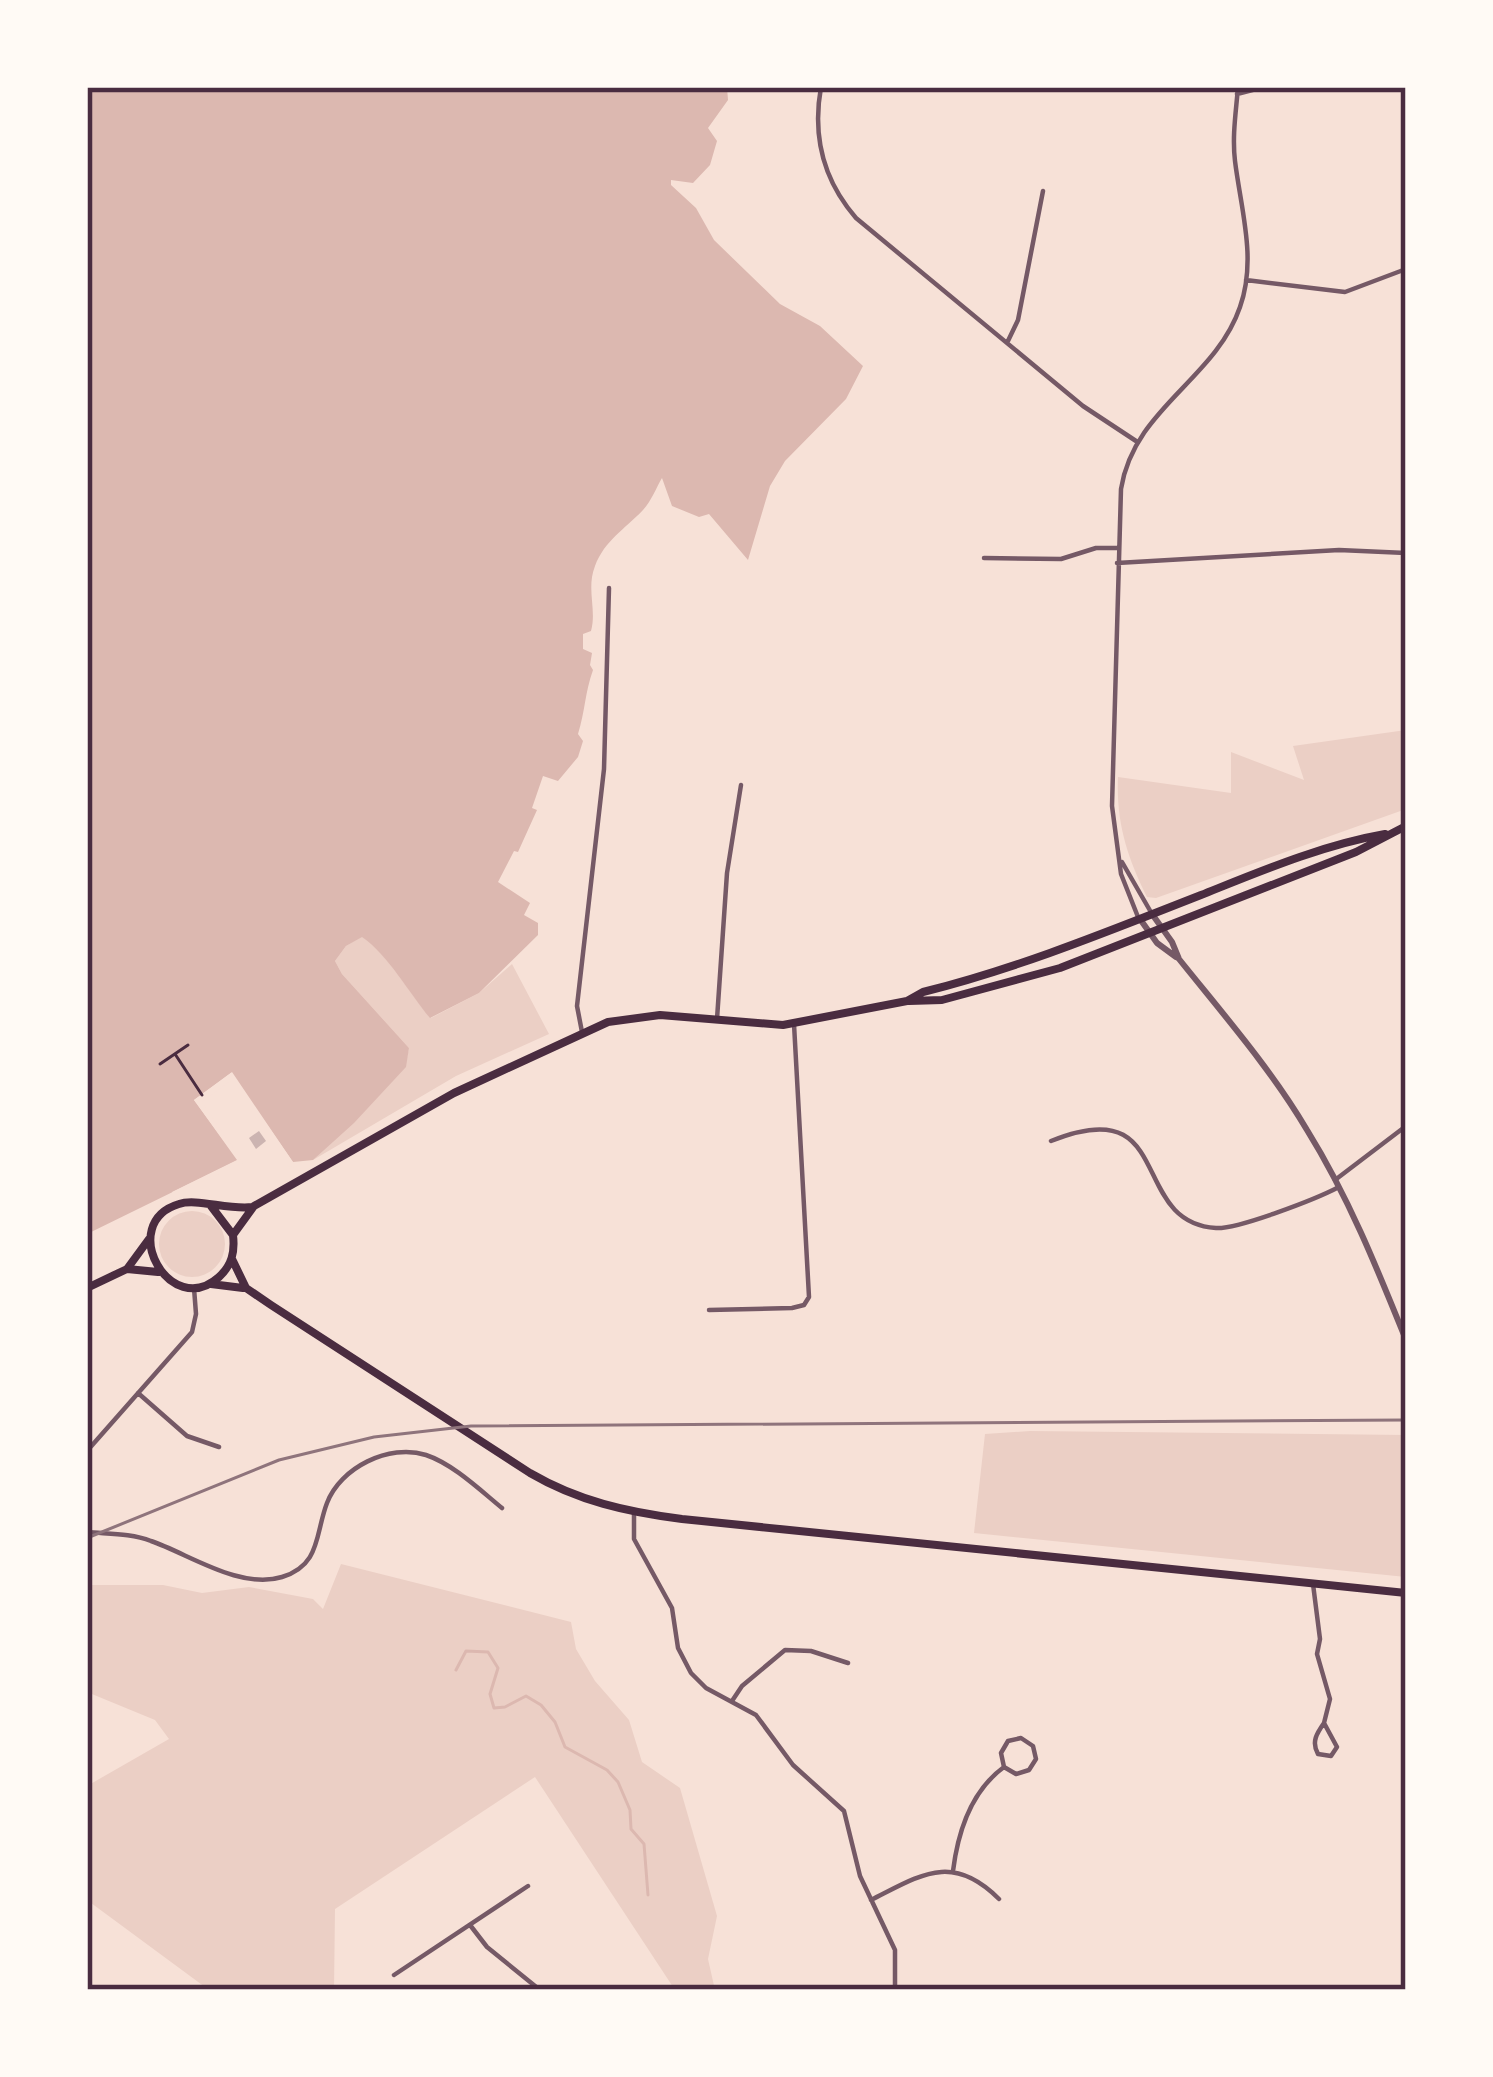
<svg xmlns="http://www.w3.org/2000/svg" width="1493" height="2077" font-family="Georgia,serif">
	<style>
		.green { fill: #ebcfc5 }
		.water { fill: #dcb8b0 }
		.pier { fill: #f7e1d7 }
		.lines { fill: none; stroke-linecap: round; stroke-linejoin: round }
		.stream { stroke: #dcb8b0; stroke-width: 3 }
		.building { fill: #ccb4b1 }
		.path { stroke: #4a2c40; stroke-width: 3 }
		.minor { stroke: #755966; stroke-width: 4.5 }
		.tertiary { stroke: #755966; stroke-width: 6 }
		.primary { stroke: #4a2c40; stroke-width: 8 }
		.rail { stroke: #8f747c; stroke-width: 3 }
		.neatline { fill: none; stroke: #4a2c40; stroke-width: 4.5 }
	</style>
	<rect width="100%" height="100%" fill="#f7e1d7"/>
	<path class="green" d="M1406,730V809L1156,898L1147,897C1127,857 1116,822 1118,777L1231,793V752L1304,780L1293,746Z
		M362,936C388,955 409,993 431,1018L479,993L512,964L549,1034L456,1076L313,1160L405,1067L409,1048L342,974L335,961L346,946Z
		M159 1244a33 33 0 1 1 66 0a33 33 0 1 1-66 0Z
		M1030,1431L1406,1435V1577L974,1533L985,1434Z
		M341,1564L571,1622L576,1649L595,1681L629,1720L642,1762L680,1788L717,1916L708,1959L715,1990H675L535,1777L335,1909L334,1990H209L87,1900V1786L169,1739L155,1720L87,1692V1585H163L202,1593L249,1587L313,1599L323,1609Z"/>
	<path class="water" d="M87,87H727L728,100L708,128L717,141L710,165L693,183L671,180V185L696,208L714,240L780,304L820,326L863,366L846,399L785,461L770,486L748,560L709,514L699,517L672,506L662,478C656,488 652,500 643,510C624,530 605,540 595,566C586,589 597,610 591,631L583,634V649L592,653L590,665L593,670C585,692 585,712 578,734L583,741L578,757L558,781L543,776L532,808L537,810L518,852L514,851L498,882L530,903L524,915L538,923V935L479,993L430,1018C409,993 388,955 362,937L346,946L335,961L342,974L409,1048L406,1067L354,1123L313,1160L293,1162L231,1073L194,1100L238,1160L87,1234Z"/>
	<path class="pier" d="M232,1072L297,1168L288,1166L230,1081L202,1102L243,1163L173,1195L172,1192L237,1160L194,1100Z"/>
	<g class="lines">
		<path class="stream" d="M456,1670L466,1651L488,1652L498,1668L490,1694L494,1708L505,1707L526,1696L541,1705L555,1722L565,1747L607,1770L618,1782L630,1810L631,1829L644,1844L648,1895"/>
	</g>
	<path class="building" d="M259,1131L266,1141L256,1149L249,1138Z"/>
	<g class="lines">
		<path class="path" d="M175,1054L202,1095
			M160,1064L188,1045"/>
		<path class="minor" d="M821,87C812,137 823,180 856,218L1083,406L1136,441
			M1237,94L1264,87
			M1246,280L1345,292L1406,269
			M1007,343L1018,320L1043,191
			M984,558L1061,559L1096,548H1117
			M1117,563L1339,550L1406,553
			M1122,862L1152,914
			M1138,917L1121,874L1112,806L1121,489C1134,408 1215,380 1240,307C1257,259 1241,210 1235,161C1232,136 1236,112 1238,87
			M717,1019L727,873L741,785
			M582,1032L577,1006L604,769L609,588
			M1051,1141C1177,1090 1127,1222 1216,1228C1239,1229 1316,1199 1339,1187
			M1335,1180L1406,1126
			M709,1310L792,1308L804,1305L809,1297L794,1024
			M138,1393L187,1436L219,1447
			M87,1451L192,1332L196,1314L194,1288
			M634,1513V1539L672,1608L678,1648L691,1673L706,1688L756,1715L793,1765L844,1811L860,1876L895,1950V1990
			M87,1532C108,1534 131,1533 151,1541C189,1554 240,1590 282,1577C321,1565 315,1534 327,1503C340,1468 389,1443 426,1455C453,1464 480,1490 502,1508
			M1313,1584L1320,1639L1317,1654L1330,1699L1324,1723L1337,1747L1331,1756L1318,1754C1311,1742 1317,1733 1324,1723
			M732,1701L742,1686L785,1650L811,1651L848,1663
			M953,1871C958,1831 971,1791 1004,1767L1016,1774L1029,1770L1036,1759L1033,1746L1021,1738L1008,1741L1001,1753L1004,1767
			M871,1900C921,1875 952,1852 999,1899
			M470,1925L487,1947L540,1990
			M394,1975L528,1886"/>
		<path class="tertiary" d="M1152,914L1172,942L1179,959C1223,1014 1271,1069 1307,1130C1348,1196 1377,1268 1406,1340
			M1140,919L1157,943L1176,957"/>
		<path class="primary" d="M909,1001L942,1000L1060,968L1356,852L1406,826
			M211,1206L233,1235C235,1252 232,1265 219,1277C170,1321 116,1223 179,1204C196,1198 228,1210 252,1207
			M233,1235L254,1206L454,1093L608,1022L660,1015L783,1025L907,1001L923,992C1019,968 1109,931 1201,895C1261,871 1322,845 1385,834
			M232,1259L246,1288L271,1305L530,1473C578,1501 627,1512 682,1519L1406,1593
			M127,1269L158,1272
			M211,1284L243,1288
			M87,1288L127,1269L149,1239"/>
		<path class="rail" d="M87,1538L279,1460L374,1437L471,1426L1406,1420"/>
	</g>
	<rect width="1493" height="2077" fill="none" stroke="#fffaf5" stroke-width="180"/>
	<rect x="90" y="90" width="1313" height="1897" class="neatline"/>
</svg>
